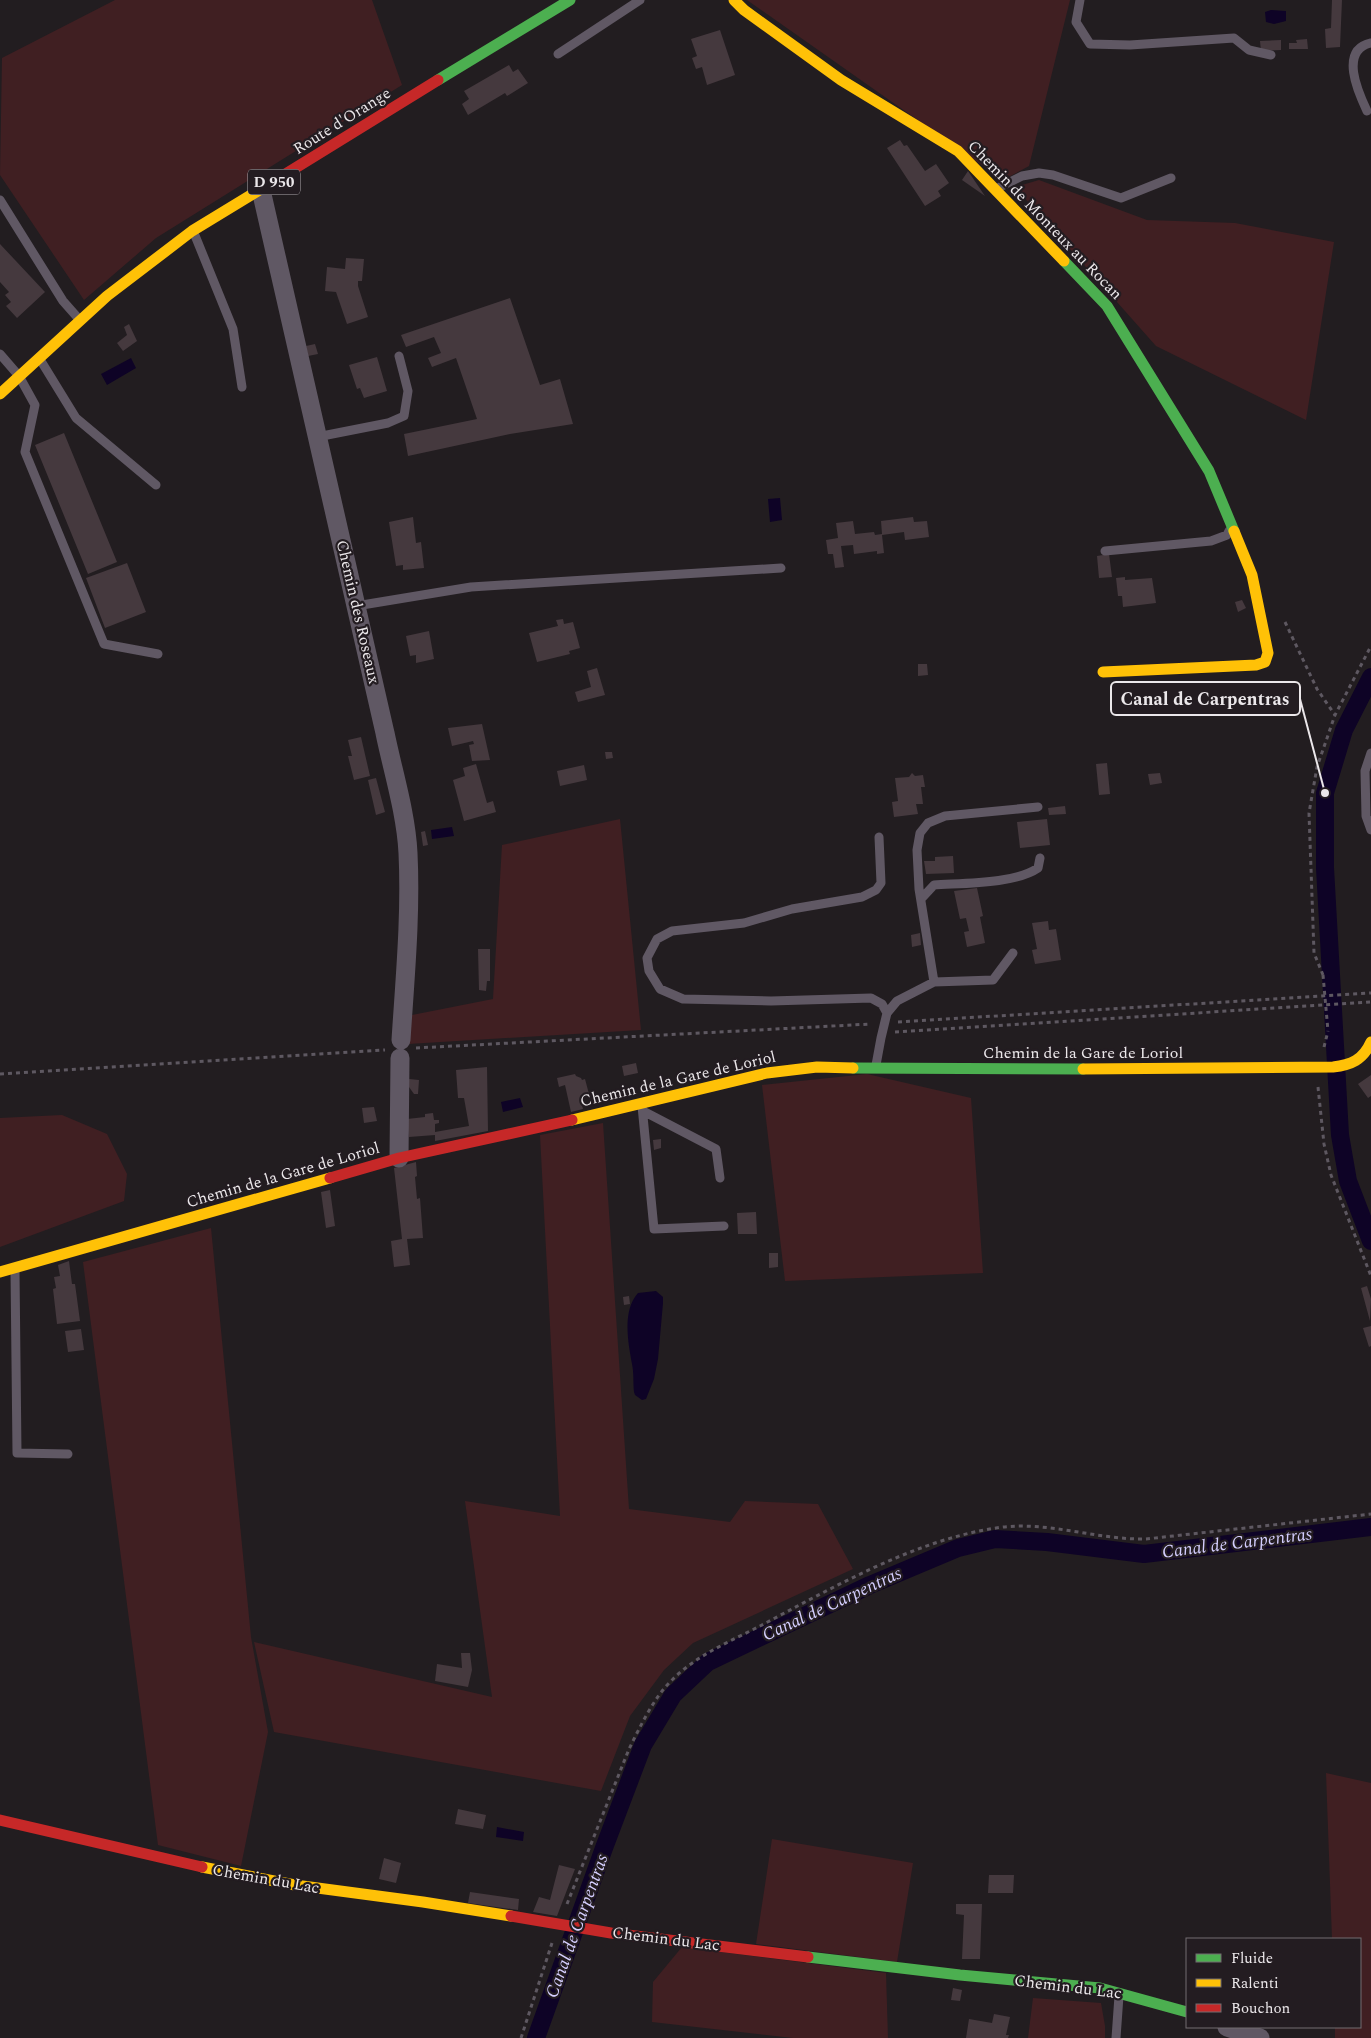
<svg xmlns="http://www.w3.org/2000/svg" width="1371" height="2038" font-family="Spectral,serif">
	<style>
		.green { fill: #401f22 }
		.water { fill: #0e0326 }
		.lines { fill: none; stroke-linecap: round; stroke-linejoin: round }
		.canal { stroke: #0e0326; stroke-width: 18 }
		.building { fill: #45393e }
		.path { stroke: #5e5861; stroke-width: 3; stroke-dasharray: 4 4; stroke-linecap: butt }
		.lane { stroke: #605864; stroke-width: 9 }
		.street { stroke: #605864; stroke-width: 19 }
		.fast { stroke: #4caf50; stroke-width: 11 }
		.slow { stroke: #ffc107; stroke-width: 11 }
		.jam { stroke: #c62828; stroke-width: 11 }
		.path-bridge { stroke: #5e5861; stroke-width: 3; stroke-dasharray: 4 4; stroke-linecap: butt }
		.labels { text-anchor: middle; dominant-baseline: central; stroke-width: 4.5; stroke-linejoin: round; paint-order: stroke }
		.shield { fill: #231c21; stroke: #afaaae; stroke-width: 1 }
		.shield-label { font-size: 15px; font-weight: bold; fill: #ebe7ea }
		.street-label { font-size: 16px; fill: #ebe7ea; stroke: #231c21 }
		.water-label { font-size: 18px; font-style: italic; fill: #d4cefe; stroke: #231c21 }
		.leader { fill: none; stroke: #ebe7ea; stroke-width: 2 }
		.callout-dot { fill: #ebe7ea; stroke: #231c21; stroke-width: 2 }
		.callout { fill: #231c21; stroke: #ebe7ea; stroke-width: 2 }
		.callout-label { font-size: 18px; text-anchor: middle; font-weight: bold; fill: #ebe7ea }
	</style>
	<rect width="100%" height="100%" fill="#221d20"/>
	<path class="green" d="M115,0H372L402,85L156,238L84,300L0,175L2,58Z
		M747,0H1070L1029,166L1003,180Z
		M1039,180L1147,220L1235,223L1334,242L1306,420L1156,346L1015,187Z
		M620,819L641,1030L408,1044L412,1015L493,999L502,845Z
		M867,1074L971,1098L983,1273L785,1281L762,1085Z
		M62,1115L107,1134L127,1174L124,1201L0,1247V1118Z
		M603,1123L629,1509L730,1522L745,1501L818,1504L853,1569L693,1643L664,1670L630,1716L601,1791L274,1732L254,1642L492,1697L465,1501L560,1516L540,1135Z
		M211,1228L251,1637L268,1732L241,1866L158,1845L83,1262Z
		M1326,1773L1371,1783V2038H1335V2027H1360V1939H1332Z
		M772,1839L913,1863L897,1962L756,1944Z
		M682,1947L886,1973L888,2038H793L652,2022L653,1982Z
		M1033,1998L1101,2003L1105,2026V2038H1028Z"/>
	<path class="water" d="M1271,10L1286,11V21L1274,24L1266,22L1265,12Z
		M131,358L136,368L107,385L101,374Z
		M780,498L782,520L770,522L768,499Z
		M452,827L454,836L432,839L431,830Z
		M520,1098L523,1107L503,1112L501,1102Z
		M656,1291L663,1297V1303L658,1359L654,1379L646,1399L642,1400L635,1395L634,1392C633,1383 634,1373 632,1364C628,1342 622,1311 638,1293Z
		M497,1827L524,1832L523,1841L496,1837Z"/>
	<g class="lines">
		<path class="canal" d="M1371,677L1344,730L1325,793V868L1340,1135L1348,1181L1371,1241
			M536,2038L604,1848L643,1745L673,1695L708,1662L870,1585L958,1548L995,1539L1047,1542L1144,1554L1371,1527"/>
	</g>
	<path class="building" d="M1332,0H1342L1340,47L1326,48L1325,29L1331,28Z
		M720,30L735,75L707,85L702,67L696,69L692,58L697,56L691,39Z
		M1307,39L1308,49H1289V43H1297L1296,40Z
		M1281,40V50L1261,51L1260,41Z
		M509,65L513,72L518,69L528,83L507,96L505,93L468,115L462,104L469,99L464,91Z
		M900,140L904,146L907,145L925,171L936,164L949,183L938,191L941,196L925,206L887,148Z
		M968,171L985,196L962,180Z
		M0,244L45,292L17,318L6,306L11,302L5,295L9,292L0,282Z
		M346,258L364,259L362,281H358V286L368,317L347,324L336,292L325,291L327,267L345,269Z
		M510,298L540,385L560,379L573,424L510,434L408,456L404,434L477,419L456,358L432,367L428,358L441,353L434,337L406,347L401,335Z
		M129,324L137,341L123,351L117,343L127,335L124,327Z
		M315,344L318,354L308,356L306,346Z
		M377,357L387,391L364,398L360,388L357,389L349,365Z
		M64,433L117,562L88,574L35,445Z
		M413,517L416,543L421,542L424,568L403,570V565L396,566L389,522Z
		M913,517L914,522L927,521L929,537L905,540L904,532L882,535L884,553L877,554V551L854,554L853,545L841,546L844,567L835,568L833,554H828L826,540L838,538L836,523L853,521L855,534L874,532L875,535L882,534L881,521Z
		M1109,554L1112,577L1099,578L1097,556Z
		M127,563L146,612L105,628L86,578Z
		M1125,577V580L1152,578L1156,603L1123,607L1122,596H1118L1116,578Z
		M1242,600L1246,608L1238,612L1235,602Z
		M563,619L564,624L573,622L580,648L569,651L570,654L537,662L529,633L558,626L556,620Z
		M429,631L434,659L416,663V655L410,656L406,636Z
		M918,664H927L928,675L918,676Z
		M597,668L605,695L578,702L575,692L591,687L587,671Z
		M482,724L490,760L472,761L469,745L474,744L473,741L452,746L448,728Z
		M361,737L370,776L354,780L348,756H352L348,740Z
		M605,752H612L613,758L606,759Z
		M1107,763L1110,794L1099,795L1096,764Z
		M476,764L487,803L493,801L496,812L464,821L453,780L465,776L463,768Z
		M584,765L587,780L560,786L557,771Z
		M912,773L915,776L923,775L925,787H921L923,804H916L918,814L894,817L892,802L898,801L895,778L909,777Z
		M1160,773L1162,783L1150,785L1148,774Z
		M376,778L385,812L376,815L368,780Z
		M1065,806L1066,814L1049,815L1048,808Z
		M1047,819L1050,845L1020,848L1017,822Z
		M425,831L428,845L423,846L421,832Z
		M953,856L954,873L926,874L924,861H935V857Z
		M977,888L983,916L980,917L985,943L967,947L964,932L969,931L966,918L960,919L954,891Z
		M1048,921L1049,930L1056,929L1061,960L1035,964L1032,950L1037,949L1032,923Z
		M920,933L921,945L912,947L911,935Z
		M478,949H490V981H487L486,991L479,990Z
		M636,1063L638,1073L624,1076L622,1066Z
		M487,1067L488,1131L435,1141V1135L409,1137L407,1119L425,1117V1114L433,1113L434,1120H439V1123L435,1124V1132L469,1126L464,1098H458L456,1070Z
		M575,1074L576,1076L581,1078L582,1080L585,1079L589,1094L580,1096L583,1109L571,1112L565,1085L559,1087L557,1078Z
		M1371,1075V1096L1368,1098L1358,1084Z
		M409,1079L419,1080L418,1094H414L409,1087Z
		M374,1107L377,1121L364,1123L362,1108Z
		M661,1139V1148L654,1150L653,1140Z
		M416,1162L417,1176L415,1177L417,1199L420,1198L423,1238L407,1239L410,1265L394,1267L391,1241L402,1239L394,1168Z
		M330,1190L335,1226L326,1228L321,1192Z
		M756,1212L757,1234H738L737,1213Z
		M769,1253H778V1267L769,1268Z
		M69,1261L72,1284H75L80,1321L57,1324L53,1289L56,1288L54,1277L60,1276L58,1265Z
		M1367,1286L1371,1299L1370,1321L1361,1288Z
		M629,1296L630,1304L624,1305L623,1297Z
		M1371,1326V1346L1369,1347L1363,1328Z
		M81,1329L84,1350L68,1352L65,1331Z
		M461,1653H470L472,1670L468,1687L435,1681L437,1664L462,1668Z
		M458,1809L486,1815L483,1829L455,1824Z
		M384,1858L401,1863L396,1883L379,1879Z
		M559,1865L575,1869L557,1916L533,1912L539,1897L550,1900Z
		M989,1875H1014L1013,1893H988Z
		M470,1892L519,1899L518,1910L468,1903Z
		M956,1904H982L980,1959H962L964,1915L956,1914Z
		M953,1988L962,1990L960,2001L951,2000Z
		M994,2014L1010,2017L1006,2035H1009L1008,2038H966L969,2019L992,2023Z"/>
	<g class="lines">
		<path class="path" d="M1285,622L1317,689L1335,715
			M1323,975L1314,953L1309,813L1317,767L1335,715L1371,646
			M898,1022L1371,993
			M895,1032L1371,1002
			M1324,1047L1328,1031
			M416,1048L871,1024
			M0,1074L385,1050
			M1318,1087L1324,1144L1331,1175L1371,1276
			M567,1904L629,1749C641,1725 654,1697 673,1679C697,1655 731,1641 760,1626C832,1588 915,1540 996,1528C1046,1520 1096,1540 1146,1539L1371,1514
			M521,2038L552,1943"/>
		<path class="lane" d="M1080,0L1076,22L1090,44L1130,45L1234,38L1249,50L1271,55
			M558,54L640,0
			M1367,111C1358,92 1339,50 1371,43
			M998,188L1022,176L1039,173L1053,175L1121,198L1171,178
			M0,200L63,301L78,318
			M194,233L233,329L242,387
			M0,354L19,376L35,405L25,452L104,644L158,654
			M41,361L76,418L156,485
			M317,437L388,423L404,416L408,391L399,356
			M1105,551L1211,541L1227,535L1229,531
			M356,606L471,587L781,568
			M1371,753L1365,771L1366,816L1371,830
			M921,899L934,885C963,883 1015,884 1038,868L1040,858
			M934,982L919,889L917,850L920,833L928,823L945,816L1038,807
			M887,1013L897,1001L934,982L993,980L1013,953
			M876,1065L881,1038L887,1013L882,1004L871,998L771,1001L683,999L660,989L649,971L647,958L657,939L672,931L744,923L792,909L862,897L876,890L881,883L879,837
			M642,1106L654,1229L724,1226
			M643,1111L716,1149L720,1178
			M15,1271L17,1453L68,1454
			M1116,2038L1119,1996"/>
		<path class="street" d="M261,190L385,733C393,772 406,813 408,853C411,915 405,978 401,1040
			M399,1158L400,1058
			M1227,2027L1260,2038"/>
		<path class="fast" d="M438,80L570,0
			M1064,261L1107,306L1209,471L1234,531
			M853,1068L1083,1069
			M808,1957L960,1975L1100,1988L1187,2012"/>
		<path class="slow" d="M734,0L744,10L841,80L958,151L1064,261
			M0,394L107,296L192,231L284,175
			M1103,672L1256,665L1265,662L1268,653L1252,575L1234,531
			M1083,1069L1333,1067C1351,1065 1363,1060 1371,1042
			M572,1120L767,1073L817,1067L853,1068
			M0,1272L330,1178
			M202,1867L295,1885L423,1902L511,1916"/>
		<path class="jam" d="M284,175L438,80
			M330,1178L399,1158L572,1120
			M0,1820L202,1867
			M511,1916L611,1933L808,1957"/>
		<path class="path-bridge" d="M1323,975L1328,1031"/>
	</g>
	<g class="labels">
		<rect class="shield" x="248" y="169.5" width="52" height="25" rx="4"/>
		<g class="shield-label">
			<text x="274" y="182">D 950</text>
		</g>
		<g class="street-label">
			<text transform="translate(342 121) rotate(-32)">Route d'Orange</text>
			<text transform="translate(1045 220) rotate(46)">Chemin de Monteux au Rocan</text>
			<text transform="translate(358 612) rotate(77)">Chemin des Roseaux</text>
			<text x="1083" y="1053">Chemin de la Gare de Loriol</text>
			<text transform="translate(678 1079) rotate(-13)">Chemin de la Gare de Loriol</text>
			<text transform="translate(283 1175) rotate(-16)">Chemin de la Gare de Loriol</text>
			<text transform="translate(266 1879) rotate(10)">Chemin du Lac</text>
			<text transform="translate(666 1939) rotate(7)">Chemin du Lac</text>
			<text transform="translate(1068 1987) rotate(7)">Chemin du Lac</text>
		</g>
		<g class="water-label">
			<text transform="translate(1237 1543) rotate(-7)">Canal de Carpentras</text>
			<text transform="translate(832 1604) rotate(-25)">Canal de Carpentras</text>
			<text transform="translate(577 1926) rotate(-70)">Canal de Carpentras</text>
		</g>
	</g>
	<path class="leader" d="M1325 793L1300 699"/>
	<circle class="callout-dot" cx="1325" cy="793" r="5"/>
	<rect class="callout" x="1111" y="682" width="189" height="33" rx="5"/>
	<g class="callout-label">
		<text x="1205" y="705">Canal de Carpentras</text>
	</g>
	<rect x="1186" y="1938" width="175" height="90" fill="#231c21" stroke="#736d71"/>
	<rect x="1196" y="1954" width="25" height="8" fill="#4caf50" stroke="#736d71"/>
	<text x="1231" y="1963" font-size="15" fill="#ebe7ea">Fluide</text>
	<rect x="1196" y="1979" width="25" height="8" fill="#ffc107" stroke="#736d71"/>
	<text x="1231" y="1988" font-size="15" fill="#ebe7ea">Ralenti</text>
	<rect x="1196" y="2004" width="25" height="8" fill="#c62828" stroke="#736d71"/>
	<text x="1231" y="2013" font-size="15" fill="#ebe7ea">Bouchon</text>
</svg>
